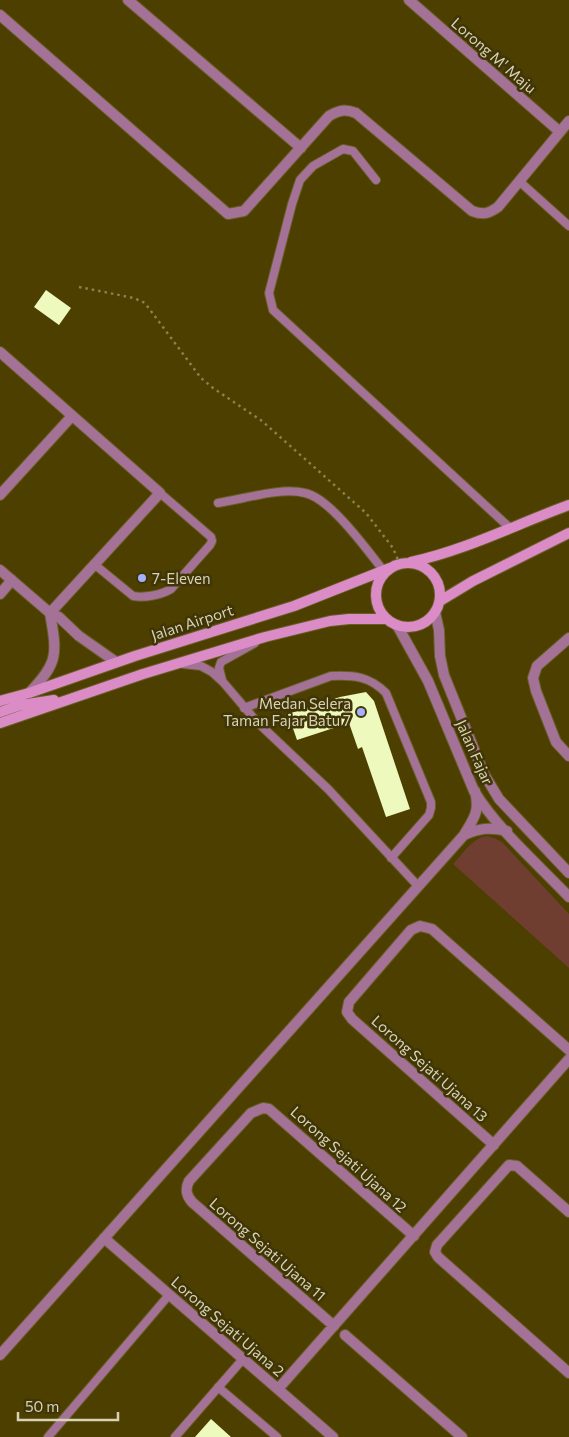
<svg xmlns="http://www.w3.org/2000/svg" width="569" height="1437" font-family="Commissioner,sans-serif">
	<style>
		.green { fill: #6f3e30 }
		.building { fill: #eef9bd }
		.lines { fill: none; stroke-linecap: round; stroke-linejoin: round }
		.service-casing { stroke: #685d24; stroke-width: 10 }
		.minor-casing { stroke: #685d24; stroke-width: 12 }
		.tertiary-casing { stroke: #685d24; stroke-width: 12 }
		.secondary-casing { stroke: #685d24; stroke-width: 12 }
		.path { stroke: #8a8050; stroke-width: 2.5; stroke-dasharray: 2.5 4; stroke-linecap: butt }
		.service { stroke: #a47297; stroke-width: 8 }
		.minor { stroke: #a47297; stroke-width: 10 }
		.tertiary { stroke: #a47297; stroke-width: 10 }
		.secondary { stroke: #db8cc7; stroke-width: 10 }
		.poi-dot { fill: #a5b1fc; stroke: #3f3507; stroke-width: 2 }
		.labels { text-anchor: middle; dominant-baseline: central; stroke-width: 5; stroke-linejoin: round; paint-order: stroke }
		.street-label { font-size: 15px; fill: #d9d3b6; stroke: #3f3507 }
		.poi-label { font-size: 15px; fill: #d9d3b6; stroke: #3f3507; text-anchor: start }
	</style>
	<rect width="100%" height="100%" fill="#4c3f00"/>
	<path class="green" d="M487,836L494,838L502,842L569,914V968L453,864C463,854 472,838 487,836Z"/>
	<path class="building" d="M46,290L71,308L59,325L34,307Z
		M366,692L374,701L410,809L386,817L362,747L358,749L349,723L297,740L288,714L340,697Z
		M211,1419L231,1437H195Z"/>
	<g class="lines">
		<defs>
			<path id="service" d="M376,180L353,151L343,149L313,166L300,180L292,204L269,293L273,310L510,528
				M519,181L569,226
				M218,503C244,499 281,487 305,493C330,498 367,550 383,570
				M94,564L133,596C145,598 161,595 171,589L210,545L212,541L211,537L160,493
				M183,664L201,666L212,672L223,682L257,722L328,789L418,886
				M222,680L219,668L221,662L255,643
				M244,708L331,676C354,675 369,676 386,693L431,802V808L429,815L391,858
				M218,1387L277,1437
				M48,1437L169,1295
				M175,1437L243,1359"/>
			<path id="minor" d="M128,0L301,148
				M409,0L560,132
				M0,15L228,214L244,211L329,116C339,110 345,109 356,113L472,211C483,215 488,214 498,207L569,121
				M0,352L160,493L50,613
				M0,495L72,416
				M0,570L50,613L59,617L79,636L116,662
				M0,594L12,580
				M569,638L537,666L533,678L536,691L556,742L569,756
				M29,693C59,662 57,654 50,613
				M464,835C480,828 490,827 507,831
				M494,1145L352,1019L347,1012L349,1002L411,930L420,926L432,929L569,1050
				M569,1212L517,1166L509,1165L437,1245L435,1252L438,1257L569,1373
				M104,1238L333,1437
				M334,1326L192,1202C186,1195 185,1189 189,1181L251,1113L263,1108L269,1109L414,1236
				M345,1335L462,1437
				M0,1355L464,835C474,818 480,812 475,791
				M278,1389L569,1059"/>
			<path id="tertiary" d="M435,612L439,630L440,656L444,675L484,774L499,799L569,873
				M397,625L428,681L474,791C498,830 538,864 569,897"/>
			<path id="secondary" d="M411,562C466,550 517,524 569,505
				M376 595a32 32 0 1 1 64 0a32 32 0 1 1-64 0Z
				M440,601L473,581L569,533
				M0,701L29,693L135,656L294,606L390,568
				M0,712L21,705L54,700
				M0,723L143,674L265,637L330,621L349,619H387"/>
		</defs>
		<use href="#service" class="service-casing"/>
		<use href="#minor" class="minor-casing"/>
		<use href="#tertiary" class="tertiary-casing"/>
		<use href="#secondary" class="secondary-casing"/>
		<path class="path" d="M79,287L134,298L145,303L201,378L213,388L262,421L366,513L393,548L398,560"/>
		<use href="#service" class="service"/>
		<use href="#minor" class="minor"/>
		<use href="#tertiary" class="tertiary"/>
		<use href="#secondary" class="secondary"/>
	</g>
	<g class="poi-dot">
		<circle cx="142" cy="578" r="5"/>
		<circle cx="361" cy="712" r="5"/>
	</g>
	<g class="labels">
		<g class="street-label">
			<text transform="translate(494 55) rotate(41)">Lorong M' Maju</text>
			<text transform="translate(192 622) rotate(-18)">Jalan Airport</text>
			<text transform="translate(475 752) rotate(66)">Jalan Fajar</text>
			<text transform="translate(430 1068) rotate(42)">Lorong Sejati Ujana 13</text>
			<text transform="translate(349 1159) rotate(42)">Lorong Sejati Ujana 12</text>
			<text transform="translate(268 1249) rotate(41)">Lorong Sejati Ujana 11</text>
			<text transform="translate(228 1326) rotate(41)">Lorong Sejati Ujana 2</text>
		</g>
		<g class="poi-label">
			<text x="152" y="578">7-Eleven</text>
			<text x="351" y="703" text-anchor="end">Medan Selera<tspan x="351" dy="17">Taman Fajar Batu 7</tspan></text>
		</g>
	</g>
	<path d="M18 1412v8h100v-8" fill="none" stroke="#d9d3b6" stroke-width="2.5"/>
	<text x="25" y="1412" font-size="15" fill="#d9d3b6" stroke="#3f3507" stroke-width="4" paint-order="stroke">50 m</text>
</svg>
